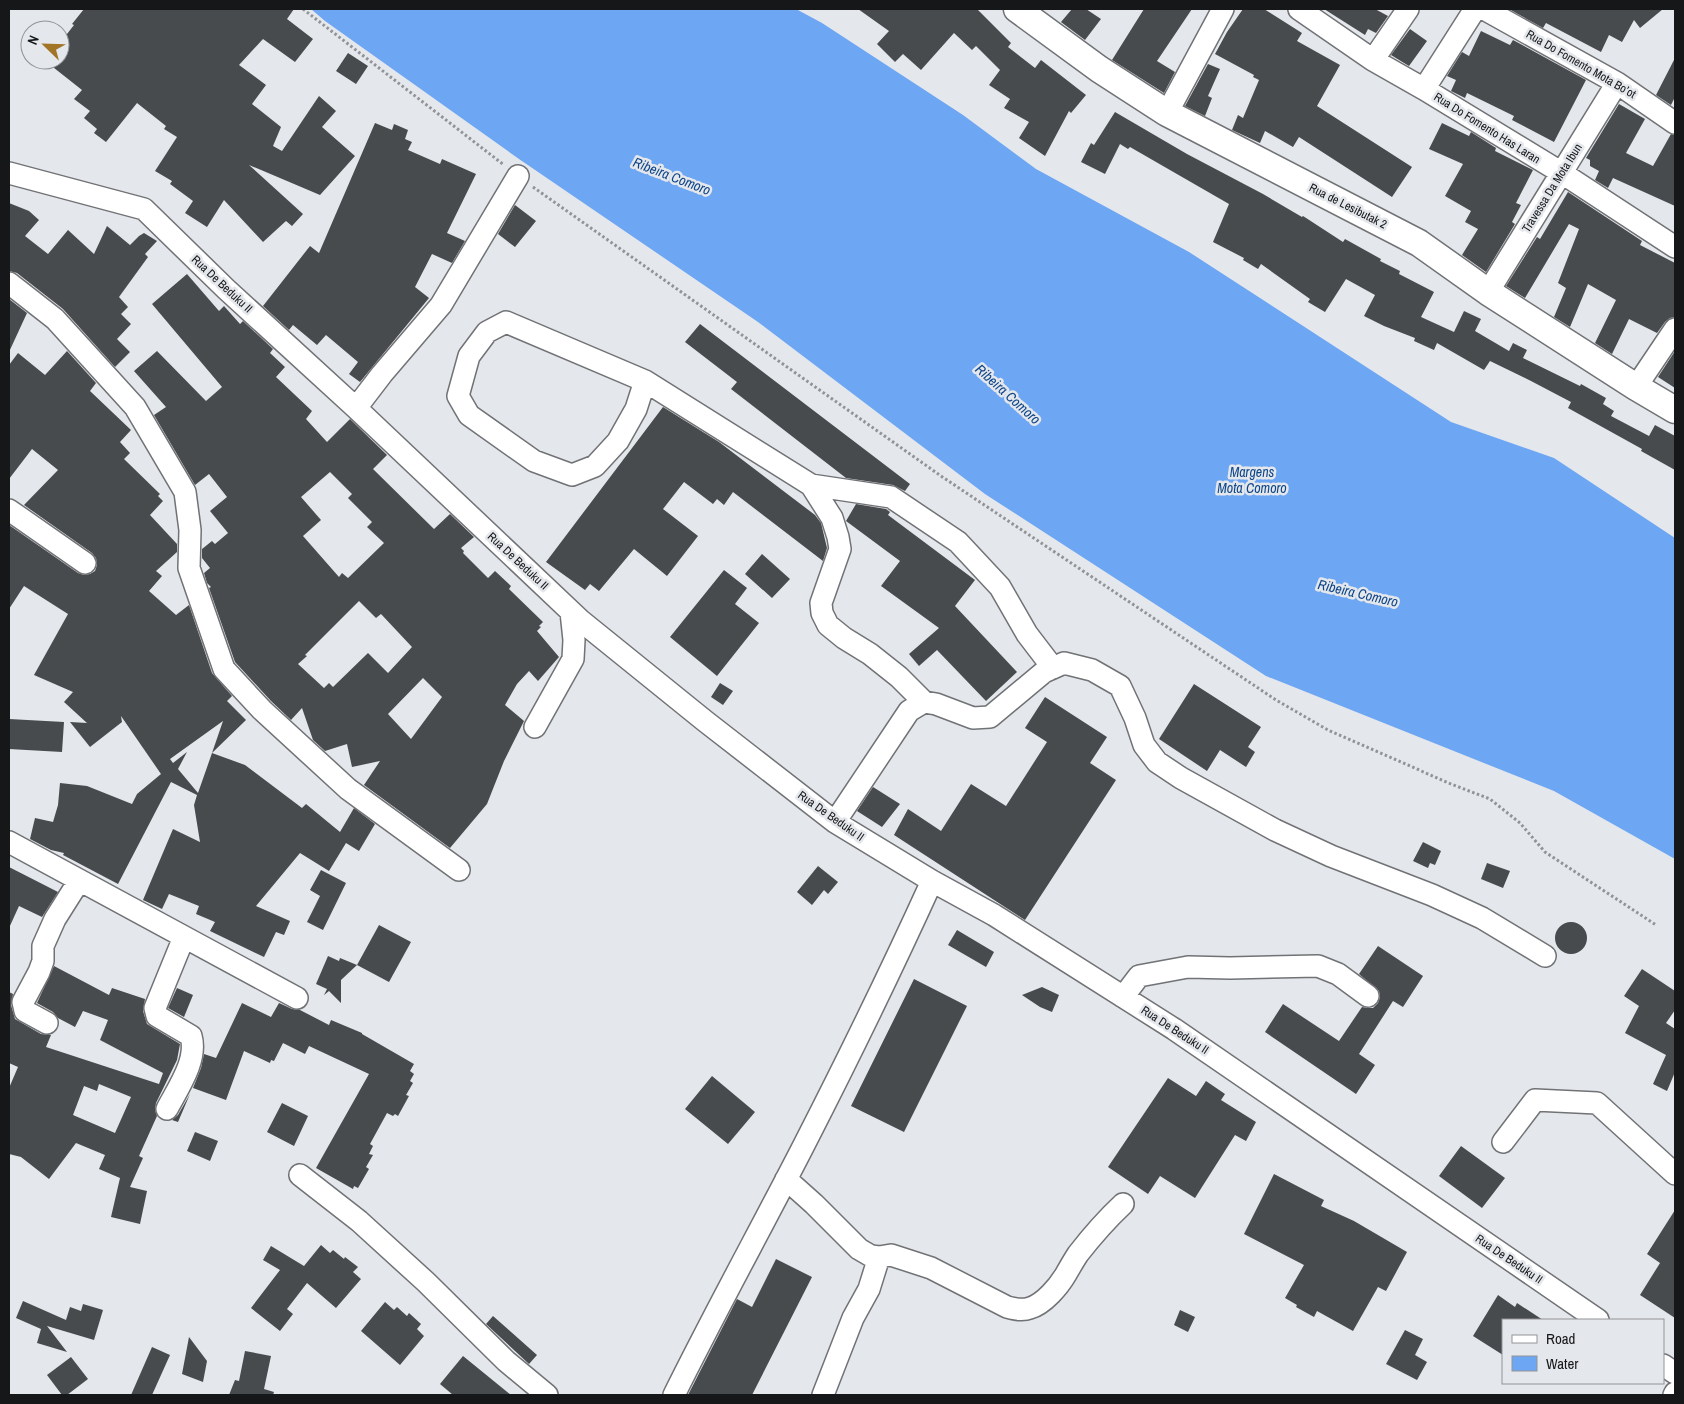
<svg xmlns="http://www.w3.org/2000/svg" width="1684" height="1404" font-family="'Archivo Narrow',sans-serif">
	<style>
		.water { fill: #6da6f3 }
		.building { fill: #484b4e; fill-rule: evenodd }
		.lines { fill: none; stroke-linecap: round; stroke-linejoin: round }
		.minor-casing { stroke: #707275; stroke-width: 24 }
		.major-casing { stroke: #707275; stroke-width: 29 }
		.path { stroke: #919396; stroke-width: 3; stroke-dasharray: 2.5 2.5; stroke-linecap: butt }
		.minor { stroke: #fff; stroke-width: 21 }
		.major { stroke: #fff; stroke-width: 26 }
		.labels { text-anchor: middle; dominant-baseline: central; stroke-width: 5; stroke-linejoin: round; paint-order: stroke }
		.street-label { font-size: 12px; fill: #161719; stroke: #e4e7eb }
		.water-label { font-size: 14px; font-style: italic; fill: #0e468a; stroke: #e4e7eb }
	</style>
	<rect width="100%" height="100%" fill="#e4e7eb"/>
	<path class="water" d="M311,9H796L822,23L963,115L1036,169L1189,252L1451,422L1554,458L1675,538V859L1554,791L1266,676L985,494L758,322L519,159L325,21Z"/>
	<path class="building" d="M84,9H294L287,19L313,39L295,62L263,39L239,65L266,85L252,104L281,127L273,146L282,151L319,96L336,111L322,127L355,156L320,195L249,165L303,214L292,226L286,221L263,242L224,200L207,227L185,213L193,201L170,184L172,181L155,171L177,137L164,129L166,126L137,103L106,142L94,133L97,129L84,118L90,111L74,99L82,90L44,60H60V43L74,25L72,24Z
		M858,9H977L1011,43L1008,47L1035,68L1041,60L1086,95L1071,113L1069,111L1045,156L1019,138L1029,122L1004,108L1010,99L989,85L1000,70L976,46L972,50L954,33L921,70L903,54L895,62L877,44L889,31Z
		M1072,9H1086L1101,19L1085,40L1061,22Z
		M1144,9H1192L1157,61L1175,72L1164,93L1112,60Z
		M1243,9H1264L1302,33L1297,41L1340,65L1317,106L1412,167L1392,197L1299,137L1293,147L1265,131L1260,143L1232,130L1238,115L1243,118L1259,80L1253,77L1254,75L1215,54L1227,32Z
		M1324,9H1375L1388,16L1376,33L1368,29L1365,35Z
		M1509,9H1663L1640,28L1634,20L1622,42L1609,35L1601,52L1546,23L1543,28Z
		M1410,29L1427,41L1409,66L1391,55Z
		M1481,31L1510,45L1513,40L1586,80L1554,142L1512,120L1514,116L1467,93L1465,98L1451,91L1456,80L1447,76L1462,52L1469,56Z
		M348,53L368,66L356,84L336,71Z
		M1675,58V97L1671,105L1656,95Z
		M1208,64L1220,69L1208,96L1212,98L1205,116L1185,106Z
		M1619,104L1645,119L1626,153L1653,166L1671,134L1675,135V206L1613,178L1608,188L1595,180L1599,171L1590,166V160L1586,158Z
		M1115,112L1187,154L1263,194L1302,217L1303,216L1343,242L1345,239L1381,259L1380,261L1400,271L1399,274L1434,292L1421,317L1454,332L1464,311L1481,319L1475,331L1509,351L1513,343L1527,350L1523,358L1580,386L1581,384L1606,398L1603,404L1614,411L1611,416L1649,436L1655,425L1675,436V470L1641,451L1642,449L1568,408L1571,402L1531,381L1490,361L1484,370L1437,343L1434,350L1414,341L1415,338L1384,326L1364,316L1375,295L1346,279L1325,312L1308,302L1310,299L1261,264L1258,269L1243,260L1244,258L1213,242L1229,204L1130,147L1128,149L1120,144L1105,174L1081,162L1091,143L1094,145Z
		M375,123L392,130L394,124L408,130L405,139L412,142L408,150L440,164L442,159L476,174L447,233L465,241L452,263L432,254L415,287L429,298L360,382L349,374L358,362L326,335L317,345L293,325L289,330L263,306L310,246L319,253Z
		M1442,123L1469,136L1471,132L1496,148L1495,151L1533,170L1516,203L1521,205L1512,222L1515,224L1486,272L1462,255L1478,229L1465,222L1471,211L1445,196L1463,164L1429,149Z
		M1568,192L1642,241L1640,245L1675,263V317L1670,318L1665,322L1657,333L1629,319L1612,354L1595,343L1616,300L1588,284L1570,327L1554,317L1566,288L1558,283L1579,229L1569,224L1525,298L1506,286L1537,237L1540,239Z
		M9,203L29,211L39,220L25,236L48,254L68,230L94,254L107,226L130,245L139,236L144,233L157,241L145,254L148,257L119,297L128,307L121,314L131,324L117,339L130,352L115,367L63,309L17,273L9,271Z
		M515,205L536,221L515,247L498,234Z
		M187,274L219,311L224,306L240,324L243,321L273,349L270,353L285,367L276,377L312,411L306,419L327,442L350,419L387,455L373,469L434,529L450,514L474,537L461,548L464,551L463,553L488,578L495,571L511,586L509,589L543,622L539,626L541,627L537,631L559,657L538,681L529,671L517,684L505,705L524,721L504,761L487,804L450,848L364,785L380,761L352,767L347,744L325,751L313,740L302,708L291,720L271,701L235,662L209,588L211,587L207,583L204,573L210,568L202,558V549L212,541L215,544L228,533L210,511L227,497L209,474L195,485L154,415L166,407L134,371L157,351L206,401L222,387L152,304ZM330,472L352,494L348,498L372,522L367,527L384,543L348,578L342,573L339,577L303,536L321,520L301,497ZM359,601L376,618L381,614L412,647L388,673L368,653L333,687L329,683L324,688L298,664L307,656L305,655ZM423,678L442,697L411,739L388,714Z
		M9,299L27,313L9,352Z
		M700,324L910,484L905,491L893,485L846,478L731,389L737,382L685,342Z
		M67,351L96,383L90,391L131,430L120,442L130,453L124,459L160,494L158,496L163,501L150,515L177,544V552L156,571L162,576L149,591L176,615L189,605L212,673L232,696L227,701L246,720L212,753L223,721L170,759L173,763L187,752L178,769L198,793L212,753L245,765L302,808L306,804L340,832L354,808L375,824L359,851L346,843L329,871L300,853L256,906L290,921L284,935L276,932L264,957L210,931L215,922L196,914L199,906L169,894L162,909L143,900L173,829L200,842L194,805L197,795L171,782L118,884L63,855L64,853L51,850L30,839L35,818L53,822L58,805L60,783L87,786L132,804L137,794L161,774L121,716L122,722L90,747L70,722L87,723L64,702L73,692L34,675L68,614L24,586L9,609V525L78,573L84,575L90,574L95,571L97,565L96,558L92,553L24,505L58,470L32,449L9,479V365L18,353L45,375Z
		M1675,351V388L1658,377Z
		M663,407L719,442L815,515L821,523L827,548L823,561L733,492L724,505L717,499L713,504L684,482L663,509L698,536L667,576L634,549L599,591L590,584L585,590L546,562Z
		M856,504L886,509L890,512L888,515L975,580L955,606L1017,672L986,701L937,650L919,666L909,654L939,628L881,586L900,561L846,521Z
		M762,554L790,579L772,598L745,574Z
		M724,570L747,588L735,604L759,623L717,676L670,637Z
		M720,683L733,691L723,705L711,697Z
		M1194,684L1261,727L1248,747L1255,752L1246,767L1220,750L1207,771L1159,739Z
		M1045,697L1107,737L1090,763L1116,780L1025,920L894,835L908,809L941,831L971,784L1006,806L1047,742L1025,728Z
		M9,719L64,722L62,752L9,749Z
		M873,787L900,804L882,827L857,811Z
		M1423,842L1441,851L1435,865L1430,863L1428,868L1413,861Z
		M1487,863L1510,871L1503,888L1481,879Z
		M818,866L838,882L828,894L824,890L812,905L797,892Z
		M9,867L58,892L42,917L19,906L9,928Z
		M321,870L346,883L323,930L307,922L320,896L310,890Z
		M1555 938a16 16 0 1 1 32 0a16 16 0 1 1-32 0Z
		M379,925L411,942L389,982L357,965Z
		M957,930L994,952L986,967L948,945Z
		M1378,946L1423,976L1403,1007L1393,1001L1359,1054L1375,1065L1356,1094L1265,1032L1283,1004L1339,1041L1362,1007L1367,1008H1373L1378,1003L1380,997L1379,991L1359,974Z
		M328,956L339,961L340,958L357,965L341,980V1003L329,991L324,995L327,989L316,984Z
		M54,966L109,995L112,988L145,999L143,1011L147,1024L180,1044L177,1060L156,1103L155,1110L157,1116L139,1156L143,1158L130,1187L147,1191L140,1224L111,1217L120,1178L99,1169L105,1155L76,1143L49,1179L21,1157L9,1154V1088L18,1067L9,1063V992L13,994L11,1005L15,1019L41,1034L51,1035L46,1047L159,1084L163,1073L100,1040L108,1020L83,1011L75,1027L58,1018L53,1012L37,1003ZM99,1084L131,1097L115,1133L73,1115L84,1086L97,1091Z
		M1642,969L1675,991V1010L1666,1023L1675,1029V1072L1667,1091L1653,1084L1666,1055L1625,1033L1639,1006L1624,996Z
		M914,979L967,1006L904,1132L851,1106Z
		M1042,987L1059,995L1052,1012L1040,1007L1022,995Z
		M177,988L193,995L184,1017L168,1008Z
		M242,1003L271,1017L279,1003L292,1009L300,1010L329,1025L331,1020L362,1033V1034L414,1064L410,1071L414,1074L410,1081L413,1083L406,1095L409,1096L398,1116L395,1114L393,1116L387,1113L370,1144L373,1146L369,1154L373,1155L366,1167L369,1169L358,1188L354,1186L353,1189L316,1168L369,1074L309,1046L305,1054L283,1043L274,1061L271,1060L270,1063L244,1051L226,1100L193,1088L201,1068L204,1054L216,1058Z
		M712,1076L755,1112L728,1144L685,1109Z
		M1168,1078L1196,1096L1206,1081L1225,1094L1221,1100L1256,1122L1246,1141L1235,1135L1195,1198L1160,1176L1148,1194L1108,1167Z
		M190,1094L178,1122L172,1120L178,1115Z
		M282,1103L308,1116L294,1146L267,1132Z
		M195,1132L218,1141L210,1161L187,1151Z
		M1461,1146L1505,1178L1482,1208L1439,1176Z
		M1274,1174L1324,1200L1321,1206L1354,1221L1407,1252L1386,1291L1378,1287L1353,1331L1317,1311L1314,1317L1296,1307L1297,1305L1285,1298L1304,1265L1244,1234Z
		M1675,1210V1318L1640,1295L1660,1263L1647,1254Z
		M321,1245L330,1253L333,1250L344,1259L345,1257L358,1267L353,1272L361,1279L336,1308L307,1283L287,1309L293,1314L280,1331L251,1308L280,1270L263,1260L271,1246L304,1266Z
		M776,1259L812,1277L752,1395H688L737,1299L752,1307Z
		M1498,1295L1515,1307L1517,1303L1543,1320H1503V1355L1473,1336Z
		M23,1301L66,1320L70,1307L81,1311L83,1304L103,1310L94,1340L47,1326L67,1352L37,1343L41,1329L16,1318Z
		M385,1302L394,1310L397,1307L407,1316L409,1313L421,1324L417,1329L424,1336L400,1365L361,1331Z
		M1180,1310L1195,1317L1188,1332L1174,1325Z
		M493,1316L537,1355L529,1364L486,1324Z
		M1405,1330L1423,1339L1415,1355L1427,1362L1417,1380L1386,1364Z
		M189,1337L207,1361L203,1382L182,1374Z
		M152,1347L170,1355L152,1395H131Z
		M245,1351L271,1356L264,1389L274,1392L273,1395H229L235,1380L239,1381Z
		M463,1356L511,1395H453L440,1384Z
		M71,1357L88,1379L67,1395H62L47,1375Z"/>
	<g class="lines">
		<defs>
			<path id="minor" d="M1299,9L1373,60L1424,89L1562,173L1675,247
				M1484,9L1617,83L1675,123
				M1373,60L1408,9
				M1424,89L1475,9
				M1167,113L1223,9
				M9,173L144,209L226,289L356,408L580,620L705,721L835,822L932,881L994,915L1174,1029L1598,1320
				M9,283L55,319L135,407L185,492L190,530L189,568L224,669L262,710L348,789L459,870
				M1488,292L1617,83
				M645,381L636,409L618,441L595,466L572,475L534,461L469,415L458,396L469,356L487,332L506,322L645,381L811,485L832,518L838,537L840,549L821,603L822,613L828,625L844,638L870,654L899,677L924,702
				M1636,387L1675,329
				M356,408L382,374L441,305L518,176
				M811,485L891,497L958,542L1000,587L1027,634L1053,668
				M9,510L85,563
				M535,727L573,659L574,640L571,612
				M835,822L909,711L924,702L936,704L973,718L990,717L1044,672L1053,668L1064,663L1092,670L1120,686L1135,718L1144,745L1157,762L1181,778L1275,830L1331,856L1432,895L1482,918L1545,956
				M9,842L297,998
				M1123,997L1139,976L1188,967L1230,968L1318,966L1338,974L1368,996
				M47,1023L25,1011L23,1002L39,972L43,961V946L55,919L79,881
				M167,1109C178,1088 198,1060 191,1036L157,1016L155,1008L184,937
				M1503,1142L1535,1100L1597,1103L1675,1174
				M300,1175L359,1221L426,1282L506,1361L547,1395
				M786,1179L814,1204L859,1249L871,1256L879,1257L891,1255L931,1268L1007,1307C1015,1309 1022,1311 1030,1308C1044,1304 1059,1286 1066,1274C1070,1267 1074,1260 1078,1254C1092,1236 1107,1219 1123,1204
				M1663,1365L1675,1373
				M674,1395C716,1310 762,1227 805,1143C849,1057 892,969 932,881
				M823,1395L853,1318L869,1289L879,1257
				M1674,1395L1675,1393"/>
			<path id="major" d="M1017,9L1099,69L1167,113L1419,243L1488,292L1636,387L1675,410"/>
		</defs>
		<use href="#minor" class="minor-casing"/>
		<use href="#major" class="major-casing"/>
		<path class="path" d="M303,9L504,165
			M533,187L941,476L1276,700L1328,730L1451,784L1490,799L1520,823L1545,852L1656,925"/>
		<use href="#minor" class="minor"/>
		<use href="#major" class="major"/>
	</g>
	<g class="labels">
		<g class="street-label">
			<text transform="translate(1581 64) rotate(30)">Rua Do Fomento Mota Bo’ot</text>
			<text transform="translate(1487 128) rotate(32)">Rua Do Fomento Has Laran</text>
			<text transform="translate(1552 188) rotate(-58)">Travessa Da Mota Ibun</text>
			<text transform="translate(1348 206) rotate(27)">Rua de Lesibutak 2</text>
			<text transform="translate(222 284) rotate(43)">Rua De Beduku II</text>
			<text transform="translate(518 561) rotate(43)">Rua De Beduku II</text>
			<text transform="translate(831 816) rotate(35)">Rua De Beduku II</text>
			<text transform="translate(1175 1030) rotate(33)">Rua De Beduku II</text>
			<text transform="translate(1509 1259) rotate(34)">Rua De Beduku II</text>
		</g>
		<g class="water-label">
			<text transform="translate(672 176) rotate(21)">Ribeira Comoro</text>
			<text transform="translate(1008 394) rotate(42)">Ribeira Comoro</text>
			<text x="1252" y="472">Margens<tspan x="1252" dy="16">Mota Comoro</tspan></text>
			<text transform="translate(1358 593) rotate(13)">Ribeira Comoro</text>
		</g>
	</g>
	<rect width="1684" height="1404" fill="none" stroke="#161719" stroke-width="20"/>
	<rect x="1502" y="1319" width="162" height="65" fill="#e4e7eb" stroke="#929497"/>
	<rect x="1512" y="1335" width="25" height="8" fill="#ffffff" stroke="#929497"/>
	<text x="1546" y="1344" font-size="15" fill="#161719">Road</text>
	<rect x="1512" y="1356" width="25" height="15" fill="#6da6f3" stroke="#929497"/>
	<text x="1546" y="1369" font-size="15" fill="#161719">Water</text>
	<g transform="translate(45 45) rotate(293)"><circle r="24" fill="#e4e7eb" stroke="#929497"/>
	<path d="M0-4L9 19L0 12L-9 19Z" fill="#a27426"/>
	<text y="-8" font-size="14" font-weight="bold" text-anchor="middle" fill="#161719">N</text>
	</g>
</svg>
